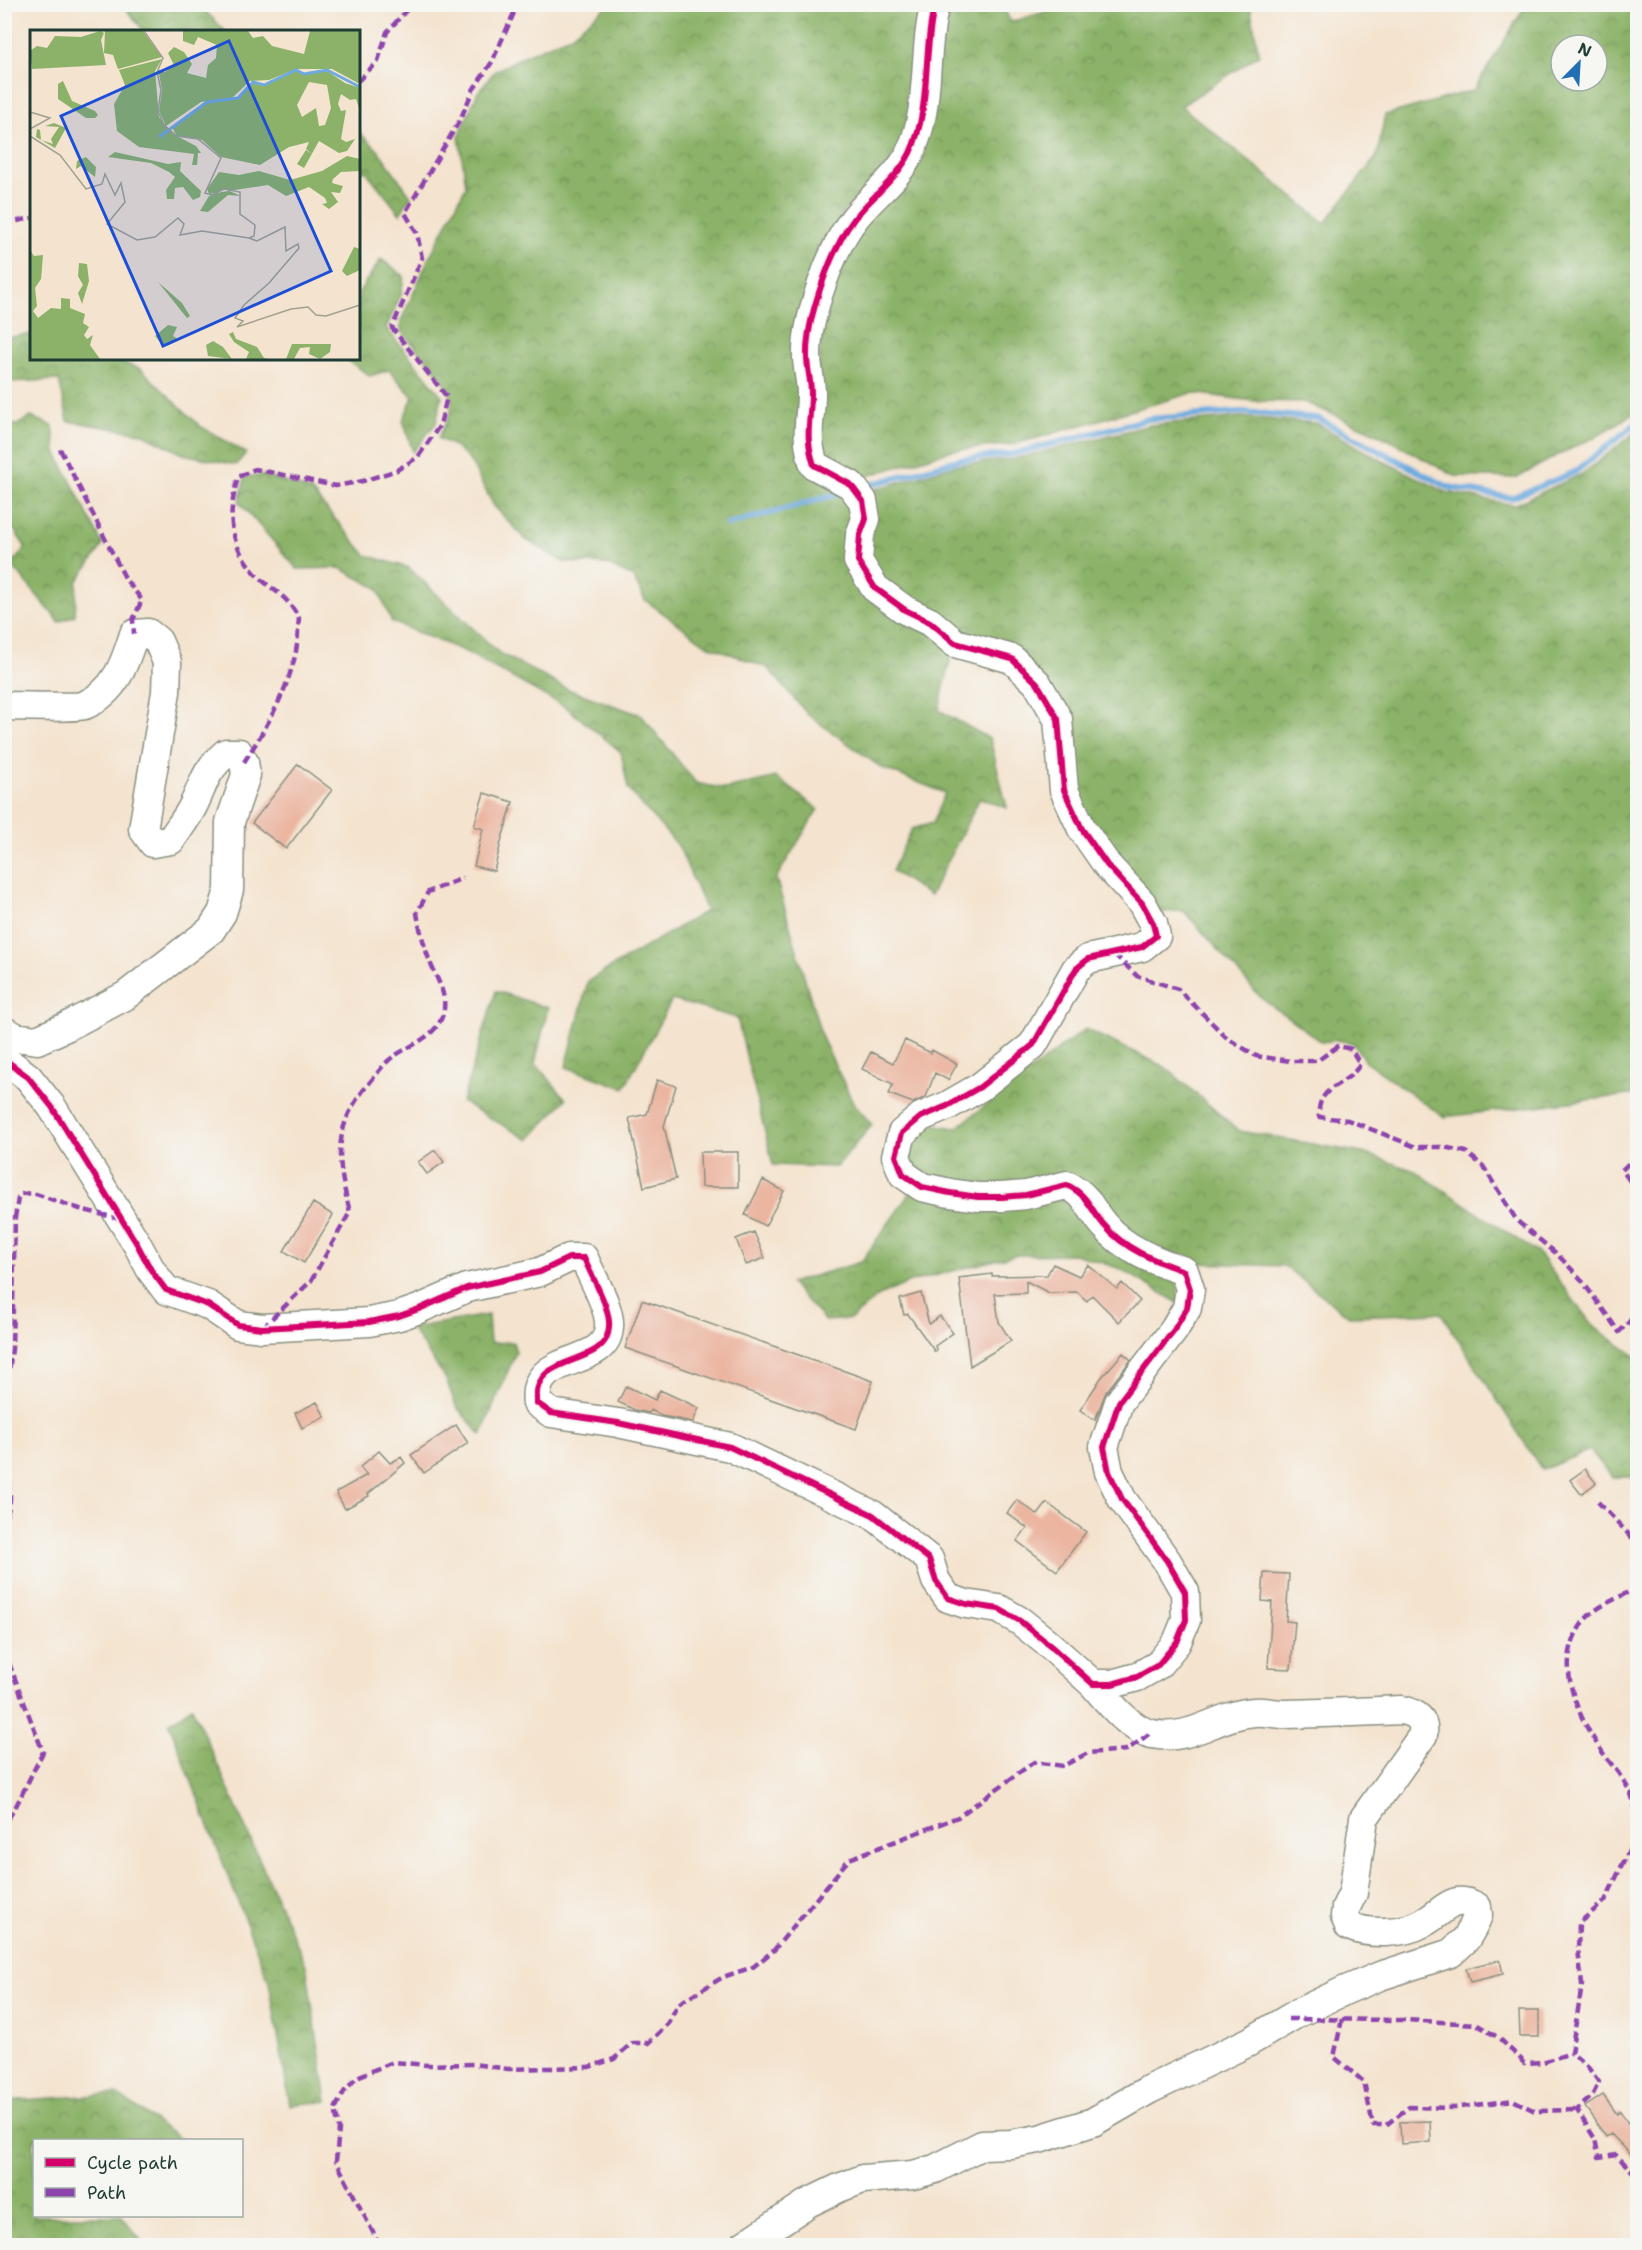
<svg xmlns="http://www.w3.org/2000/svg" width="1642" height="2250" font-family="'Shantell Sans',sans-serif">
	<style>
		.forest { fill: url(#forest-crowns); stroke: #55784e; stroke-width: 1.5; fill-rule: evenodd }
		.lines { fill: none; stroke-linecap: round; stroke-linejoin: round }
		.stream { stroke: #6eaadf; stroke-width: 6 }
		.building { fill: #ebb5a0 }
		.minor-casing { stroke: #8a9081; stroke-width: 31 }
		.minor { stroke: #fff; stroke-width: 28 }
		.quiet { stroke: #8e44ad; stroke-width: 4.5; stroke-dasharray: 9 4.5; stroke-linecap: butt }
		.cycleway-casing { stroke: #f6f6f2; stroke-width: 10 }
		.cycleway { stroke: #d6006c; stroke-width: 6 }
		.inset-river { fill: none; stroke: #6eaadf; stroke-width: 3 }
		.inset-road { fill: none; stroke: #9fa190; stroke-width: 1.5 }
		.view { fill: #1d4ed8; fill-opacity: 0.15; stroke: #1d4ed8; stroke-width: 3 }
		.inset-edge { fill: none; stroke: #1f3d34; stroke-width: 3 }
	</style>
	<defs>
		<pattern id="forest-crowns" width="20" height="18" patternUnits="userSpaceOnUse" patternTransform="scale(1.5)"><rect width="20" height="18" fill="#8bb268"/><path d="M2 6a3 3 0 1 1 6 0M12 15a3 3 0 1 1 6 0" fill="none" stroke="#719256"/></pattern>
	</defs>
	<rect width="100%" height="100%" fill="#f6f6f2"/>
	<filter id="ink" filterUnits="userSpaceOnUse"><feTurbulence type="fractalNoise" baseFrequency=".0167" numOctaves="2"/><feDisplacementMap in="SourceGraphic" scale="12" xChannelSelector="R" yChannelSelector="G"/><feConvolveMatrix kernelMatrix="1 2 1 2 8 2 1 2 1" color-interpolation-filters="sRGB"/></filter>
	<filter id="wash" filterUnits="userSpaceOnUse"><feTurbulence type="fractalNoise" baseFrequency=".008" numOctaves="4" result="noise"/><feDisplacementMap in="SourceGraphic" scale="24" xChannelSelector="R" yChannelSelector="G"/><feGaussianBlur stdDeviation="1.35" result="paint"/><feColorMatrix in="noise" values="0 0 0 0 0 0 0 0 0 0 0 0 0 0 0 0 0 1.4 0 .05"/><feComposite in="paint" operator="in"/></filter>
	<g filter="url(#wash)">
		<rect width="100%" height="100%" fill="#f4e3ce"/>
		<path class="forest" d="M123,5H199L225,31H144Z
			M608,5H925L914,111L898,153L843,212L802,393L797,425L848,497L852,515L847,553L952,651L939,710L990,739L1007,808L980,798L930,896L892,871L912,829L933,823L945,793L882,768L808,715L768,668L707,645L645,600L633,577L606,564L563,562L525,539L494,506L470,461L454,446L438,438C444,427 451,416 452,403C452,383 414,347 401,331V321L428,260L466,186L459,136L478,92L495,71L526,55L570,36Z
			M942,5H1002L1011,22L1068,5H1250L1259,55L1181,106L1325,223L1377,156L1385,115L1474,90L1526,5H1637V411L1601,434L1556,456L1517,478L1455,476L1376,433L1304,402L1253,401L1192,393L1016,444L953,450L857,479L820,461L813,424L827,282L891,185ZM1561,45H1597V81H1561Z
			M359,132L378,150L411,196L400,214L366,171L359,170Z
			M381,259L404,276L401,295L386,328L442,396L436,423L413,452L403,420L413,397L389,370L370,376L346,359L358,358L359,292Z
			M31,334L32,358L110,359L141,369L200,426L246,453L236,465L183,454L142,433L68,421L59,380L5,382V338Z
			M31,417L53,426L56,452L103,545L77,582L75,615L59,622L11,564L26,548L5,516V424L17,425Z
			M1241,417L1316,423L1381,460L1446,492L1514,505L1582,474L1637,431V1094L1444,1117L1365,1061L1353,1043L1337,1040L1322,1042L1261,998L1184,911L1158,912L1111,857L1070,788L1065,711L877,583L865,534L866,492L956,465L1014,459L1151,425Z
			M263,475L311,491L366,555L409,568L499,653L567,689L641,715L696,783L726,789L776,777L818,809L776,878L822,1038L854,1104L872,1125L836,1167L773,1165L737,1018L672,1000L624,1088L566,1067L588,981L706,911L679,847L628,789L621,752L567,708L466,652L392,622L377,588L340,568L297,569L239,502L245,477Z
			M496,991L548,1008L535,1063L566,1099L529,1140L462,1102Z
			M1085,1029L1165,1067L1239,1131L1363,1153L1415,1171L1538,1253L1593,1326L1634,1355L1637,1356V1477H1612L1590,1450L1542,1470L1441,1313L1349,1316L1284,1266L1194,1263L1142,1243L1102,1209L1017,1189L944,1184L910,1163L911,1143L927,1123L956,1128Z
			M912,1190L1069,1194L1178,1277V1303L1121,1269L1075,1254L1015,1255L910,1282L879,1296L851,1319L825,1321L790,1283L861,1262Z
			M488,1315L490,1343L513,1342L516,1352L481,1435L456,1406L446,1379L411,1328Z
			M192,1707L306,1965L327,2101L290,2105L269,1982L169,1723Z
			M117,2094L180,2139L178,2140H34V2216H122L143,2243L140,2245L89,2246L82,2241L66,2245H5V2101Z"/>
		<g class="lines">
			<path class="stream" d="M863,487L958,460L1013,454L1149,419L1241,412L1317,418L1448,487L1511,498L1575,472L1633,426L1638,425
				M727,525L845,492"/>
		</g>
		<g id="blocks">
			<path class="building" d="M298,764L332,790L286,849L252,823Z
				M484,793L513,802L501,842L494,871L474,866L483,829L474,826Z
				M905,1040L931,1053L932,1050L957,1064L948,1080L935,1073L926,1097L913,1103L889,1094L893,1084L862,1069L871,1052L893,1063Z
				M657,1080L676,1086L664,1126L676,1179L644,1187L629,1118L647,1114Z
				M435,1150L444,1162L427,1174L418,1162Z
				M700,1152H738V1187H701Z
				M763,1180L784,1191L765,1226L745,1215Z
				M313,1203L333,1215L304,1263L284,1251Z
				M754,1232L765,1258L746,1265L736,1239Z
				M1053,1264L1079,1276L1088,1265L1117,1289L1122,1283L1140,1301L1119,1322L1092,1295L1087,1301L1077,1292L1049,1293L1026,1281V1293L995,1294L999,1322L1011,1341L970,1366L959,1278L992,1274V1276L1047,1275Z
				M921,1293L929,1324L940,1316L953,1333L935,1346L937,1351L935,1352L908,1314L904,1315L900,1299Z
				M642,1300L873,1381L856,1429L625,1348Z
				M1123,1353L1131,1360L1106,1392L1095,1420L1080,1410L1101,1378Z
				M626,1386L655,1400L660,1390L699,1408L693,1422L662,1416L651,1410L649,1413L635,1410L618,1402Z
				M317,1402L325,1417L302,1428L295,1413Z
				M456,1425L468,1443L424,1473L411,1455Z
				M379,1451L390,1463L401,1457L405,1463L368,1494L369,1496L345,1509L336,1492L367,1475L360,1467Z
				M1585,1469L1596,1483L1581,1494L1570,1480Z
				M1017,1500L1038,1515L1047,1503L1086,1532L1057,1571L1017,1541L1027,1528L1007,1513Z
				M1264,1573L1289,1574L1286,1621L1295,1622L1291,1669L1268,1668L1272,1602L1262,1601Z
				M1500,1960L1503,1974L1470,1982L1466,1968Z
				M1519,2011H1539V2037H1520Z
				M1603,2095L1617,2114L1620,2111L1638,2138V2162L1611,2134L1606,2137L1585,2107Z
				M1430,2121L1431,2142L1401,2144L1400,2122Z"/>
		</g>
	</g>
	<g filter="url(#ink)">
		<use href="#blocks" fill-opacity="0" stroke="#8a9081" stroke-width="1.5"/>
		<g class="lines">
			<defs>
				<path id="minor" d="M4,706C17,706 78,708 85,705C116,691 125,663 134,634L148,633L158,641L167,662L166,692L143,829L153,843L171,840C178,829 188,817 194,804C205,781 205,771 226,753H239L244,762L246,775L230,822L229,890L222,913L211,930L125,996L68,1026L37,1040L16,1037L4,1031
					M4,1059L28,1077L52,1107L137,1244L151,1270L166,1290L208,1305L238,1325L262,1328L369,1322L399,1316L419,1309L467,1288L540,1272L569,1258H584C591,1276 611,1308 609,1327C607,1370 530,1350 537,1403L551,1413L618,1423L730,1447L873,1515L929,1559L936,1581L948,1598L966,1604L999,1609L1020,1621L1045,1641L1093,1684H1112L1137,1677L1158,1665L1177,1642L1186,1620L1185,1592L1167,1561L1122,1499L1109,1472L1104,1447L1119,1402L1174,1330L1187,1308L1190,1289L1184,1271C1155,1261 1124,1249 1104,1225C1089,1208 1089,1196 1067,1185L1026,1195L1002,1197H978L950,1193L922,1187L903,1174L896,1156L902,1133L921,1117L947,1106L980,1087L1033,1045L1076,969L1088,959L1142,947L1156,936L1153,923L1142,903L1107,865L1082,829L1064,790L1058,719L1037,683L1012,659L955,643L930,622L905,610L875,588L858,561L860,535L866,519L863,501L851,485L814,465C804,434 811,422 811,393C811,381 807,368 807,356C806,319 831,249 854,219C871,197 897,179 910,153C932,107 922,52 935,4
					M743,2246L808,2203L839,2188L863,2179L913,2175L935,2169L982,2145L1011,2144L1039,2139L1093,2122L1150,2089L1249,2042L1298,2013L1346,1990L1380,1976L1451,1953L1466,1939L1473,1927L1478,1915L1477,1907C1452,1892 1443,1913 1423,1923C1403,1934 1369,1935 1349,1926L1345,1916L1346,1907L1353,1893L1364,1818L1423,1735C1425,1718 1416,1713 1401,1710C1362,1712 1324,1713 1286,1714C1275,1714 1264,1711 1254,1712C1216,1715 1192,1742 1152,1734C1130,1730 1107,1700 1093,1684"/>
			</defs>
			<use href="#minor" class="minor-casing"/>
			<use href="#minor" class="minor"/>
			<path class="quiet" d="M358,81L378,61L387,32L412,4
				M4,224L32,218
				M60,449L126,580L142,600L133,620L134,634
				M244,762C266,728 288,691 296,651C298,640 298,628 299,618C294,610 289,602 282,596C273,588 261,581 254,572C227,539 228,515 238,477L255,469L336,486L363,481L397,470L418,457L440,425L447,397L392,328L422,258L417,233L405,213L460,120L473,90L492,62L518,4
				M1114,954L1137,976L1178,989L1227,1038L1256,1056L1290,1061H1317L1338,1046L1351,1049L1360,1064C1348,1087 1316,1084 1319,1117L1348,1120L1416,1147H1444L1466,1152L1483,1166L1517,1221L1557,1254L1580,1278L1619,1332L1630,1321L1638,1305
				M1638,1154L1622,1170L1629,1180L1638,1186
				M262,1328L311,1281L350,1212C336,1158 332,1126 371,1081C377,1074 382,1066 389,1060C407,1045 440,1038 444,1009C446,991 436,978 430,962C424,946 420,930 417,913L428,892L463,878
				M4,1408L12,1349L15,1218L18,1198L21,1194L33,1193L80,1209L120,1219
				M4,1468C11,1492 13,1499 4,1523
				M1598,1502L1638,1544
				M1638,1584C1622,1600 1601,1601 1585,1620C1553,1659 1574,1710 1599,1747C1609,1763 1622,1775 1630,1792C1634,1800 1635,1810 1638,1819
				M4,1650L43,1752L14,1810L4,1824
				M1638,1822L1634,1840L1605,1901L1579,1923L1578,1949L1582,1985L1571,2053L1587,2066L1599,2082L1592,2096L1577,2110L1595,2139L1599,2158L1616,2155L1634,2173L1638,2174
				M1288,2019L1403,2020L1476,2024L1499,2038L1525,2063L1543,2062L1571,2053
				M1342,2019L1334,2057L1364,2082L1373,2125H1386L1409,2107L1454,2108L1513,2100L1535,2111L1577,2110
				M380,2246L336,2161L339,2129L335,2109L344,2092L357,2077L393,2062L427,2065L474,2064L508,2069L589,2067L614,2059L632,2043H648L668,2024L678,2004L723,1977L753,1967L774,1950L849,1859L958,1817L1034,1762L1063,1766L1088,1753L1127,1750L1149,1734"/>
			<defs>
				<path id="cycleway" d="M4,1059L28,1077L52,1107L137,1244L151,1270L166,1290L208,1305L238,1325L262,1328L369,1322L399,1316L419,1309L467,1288L540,1272L569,1258H584C591,1276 611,1308 609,1327C607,1370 530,1350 537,1403L551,1413L618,1423L730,1447L873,1515L929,1559L936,1581L948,1598L966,1604L999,1609L1020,1621L1045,1641L1093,1684H1112L1137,1677L1158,1665L1177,1642L1186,1620L1185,1592L1167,1561L1122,1499L1109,1472L1104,1447L1119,1402L1174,1330L1187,1308L1190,1289L1184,1271C1155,1261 1124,1249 1104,1225C1089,1208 1089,1196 1067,1185L1026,1195L1002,1197H978L950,1193L922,1187L903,1174L896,1156L902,1133L921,1117L947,1106L980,1087L1033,1045L1076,969L1088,959L1142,947L1156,936L1153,923L1142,903L1107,865L1082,829L1064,790L1058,719L1037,683L1012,659L955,643L930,622L905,610L875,588L858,561L860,535L866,519L863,501L851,485L814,465C804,434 811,422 811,393C811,381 807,368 807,356C806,319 831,249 854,219C871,197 897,179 910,153C932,107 922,52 935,4"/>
			</defs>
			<use href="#cycleway" class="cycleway-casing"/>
			<use href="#cycleway" class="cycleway"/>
		</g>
	</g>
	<g transform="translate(30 30)">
		<rect width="330" height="330" fill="#f4e3ce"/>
		<path d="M70,1L74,3L71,10L76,35L2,39L0,21L7,16L17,18L25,6L51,7ZM75,1H113L132,27L88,39L83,25L74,23ZM153,1H218L223,8L233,6L242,16L274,24L280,1H330V54L302,39H266L239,50L220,51L202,68L171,72L136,96L129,81L132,60L128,39L135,42L144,35L138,23L144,17L154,22L162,34L157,43L176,48L178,35L186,28L187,15L168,7L164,15L153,11ZM132,29L125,41L129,87L143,104L166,116L171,123H168L167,135H162L164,124L109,117L87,101L84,74L95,55L89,40ZM266,40L273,44L297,41L315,53L330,58V81L326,69L320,70L311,64L308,74L311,81L316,80L311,109L316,112L325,109L317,121L309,123L289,111L274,138L267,134L276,120L282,124L276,119L279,112L259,117L230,135L191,127L172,110L147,106L144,101L142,97L177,72L209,69L223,53L235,55ZM279,52L297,55L301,78L295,95L289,96L286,78L272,87L267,75ZM33,51L42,71L65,81L68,85L65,88H56L28,69V54ZM24,93L36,98L25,118L6,107L7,99L10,100L11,110L23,114L21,109L29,97L15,96ZM85,122L138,134L151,132L150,141L171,161L170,167L163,170L153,157L145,158L144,169H137L136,160L145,147L139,142L121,133L78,127ZM317,126L330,129V141L311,142L303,149L302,153L313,156L310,163L301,162L308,172L299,179L292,174L297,173L295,168L279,157L256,166L238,155L179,164L177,159L189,142L209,145L229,141L260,150L292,141ZM56,127L66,137L65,147L51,136L46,139L47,131ZM195,159L211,166L198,165L178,182L170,181L179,166ZM324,217L330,219V240L317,246L312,241ZM0,220L4,226L13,225L11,249L5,258L7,276L3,281L8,288L21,278L31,279V268L40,269V278L55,284L53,293L59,297L54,305L57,309L63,305L60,315L70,329H0ZM49,233L57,234L59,251L52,274L48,263L53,255L48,246ZM128,252L152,273L160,286L157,288ZM138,295L147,297L143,306L148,309L134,317L125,306ZM203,302L206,309L227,317L234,328L239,329H216L219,322L204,312L199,304ZM183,311L193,317L202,329L178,326L176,315ZM262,314H301L300,322L290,329L279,324L280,317L270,318L264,329H256Z" fill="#8bb268" fill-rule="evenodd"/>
		<path class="inset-river" d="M129,107L177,72L208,68L223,52L234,55L266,40L274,44L297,40L330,57"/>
		<path class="inset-road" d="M0,82L20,88L0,99M0,106L30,125L56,159L72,154L75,144L85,165L91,153L95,172L77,194L107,210L125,207L148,188L154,194L150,205L172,201L219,208L224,206L225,195L210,184V162L194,159L182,165L175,163L191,128L168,109L147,106L134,95L128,81L131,60L127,42L133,28L114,1M219,208L227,211L255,197L256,221L268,214L269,218L239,253L214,275L205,288L213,291L207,297L261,279L278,277L286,285L296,286L330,275"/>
		<path class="view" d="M199,11L301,241L133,316L31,86Z"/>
		<rect width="330" height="330" class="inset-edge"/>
	</g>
	<rect width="1642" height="2250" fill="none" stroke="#f6f6f2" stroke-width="24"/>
	<rect x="33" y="2139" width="210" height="78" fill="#f6f6f2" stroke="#a0aca6" stroke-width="1.5"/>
	<rect x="45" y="2158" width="30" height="9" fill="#d6006c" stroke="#a0aca6" stroke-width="1.5"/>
	<text x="87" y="2169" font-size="18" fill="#1f3d34">Cycle path</text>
	<rect x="45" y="2188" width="30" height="9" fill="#8e44ad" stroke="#a0aca6" stroke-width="1.5"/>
	<text x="87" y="2199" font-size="18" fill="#1f3d34">Path</text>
	<g transform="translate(1579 63) rotate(24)"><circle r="28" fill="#f6f6f2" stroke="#a0aca6" stroke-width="1.5"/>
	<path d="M0-4.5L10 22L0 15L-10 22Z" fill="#1f6fb2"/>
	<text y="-9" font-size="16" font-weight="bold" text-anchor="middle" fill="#1f3d34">N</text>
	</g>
</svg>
